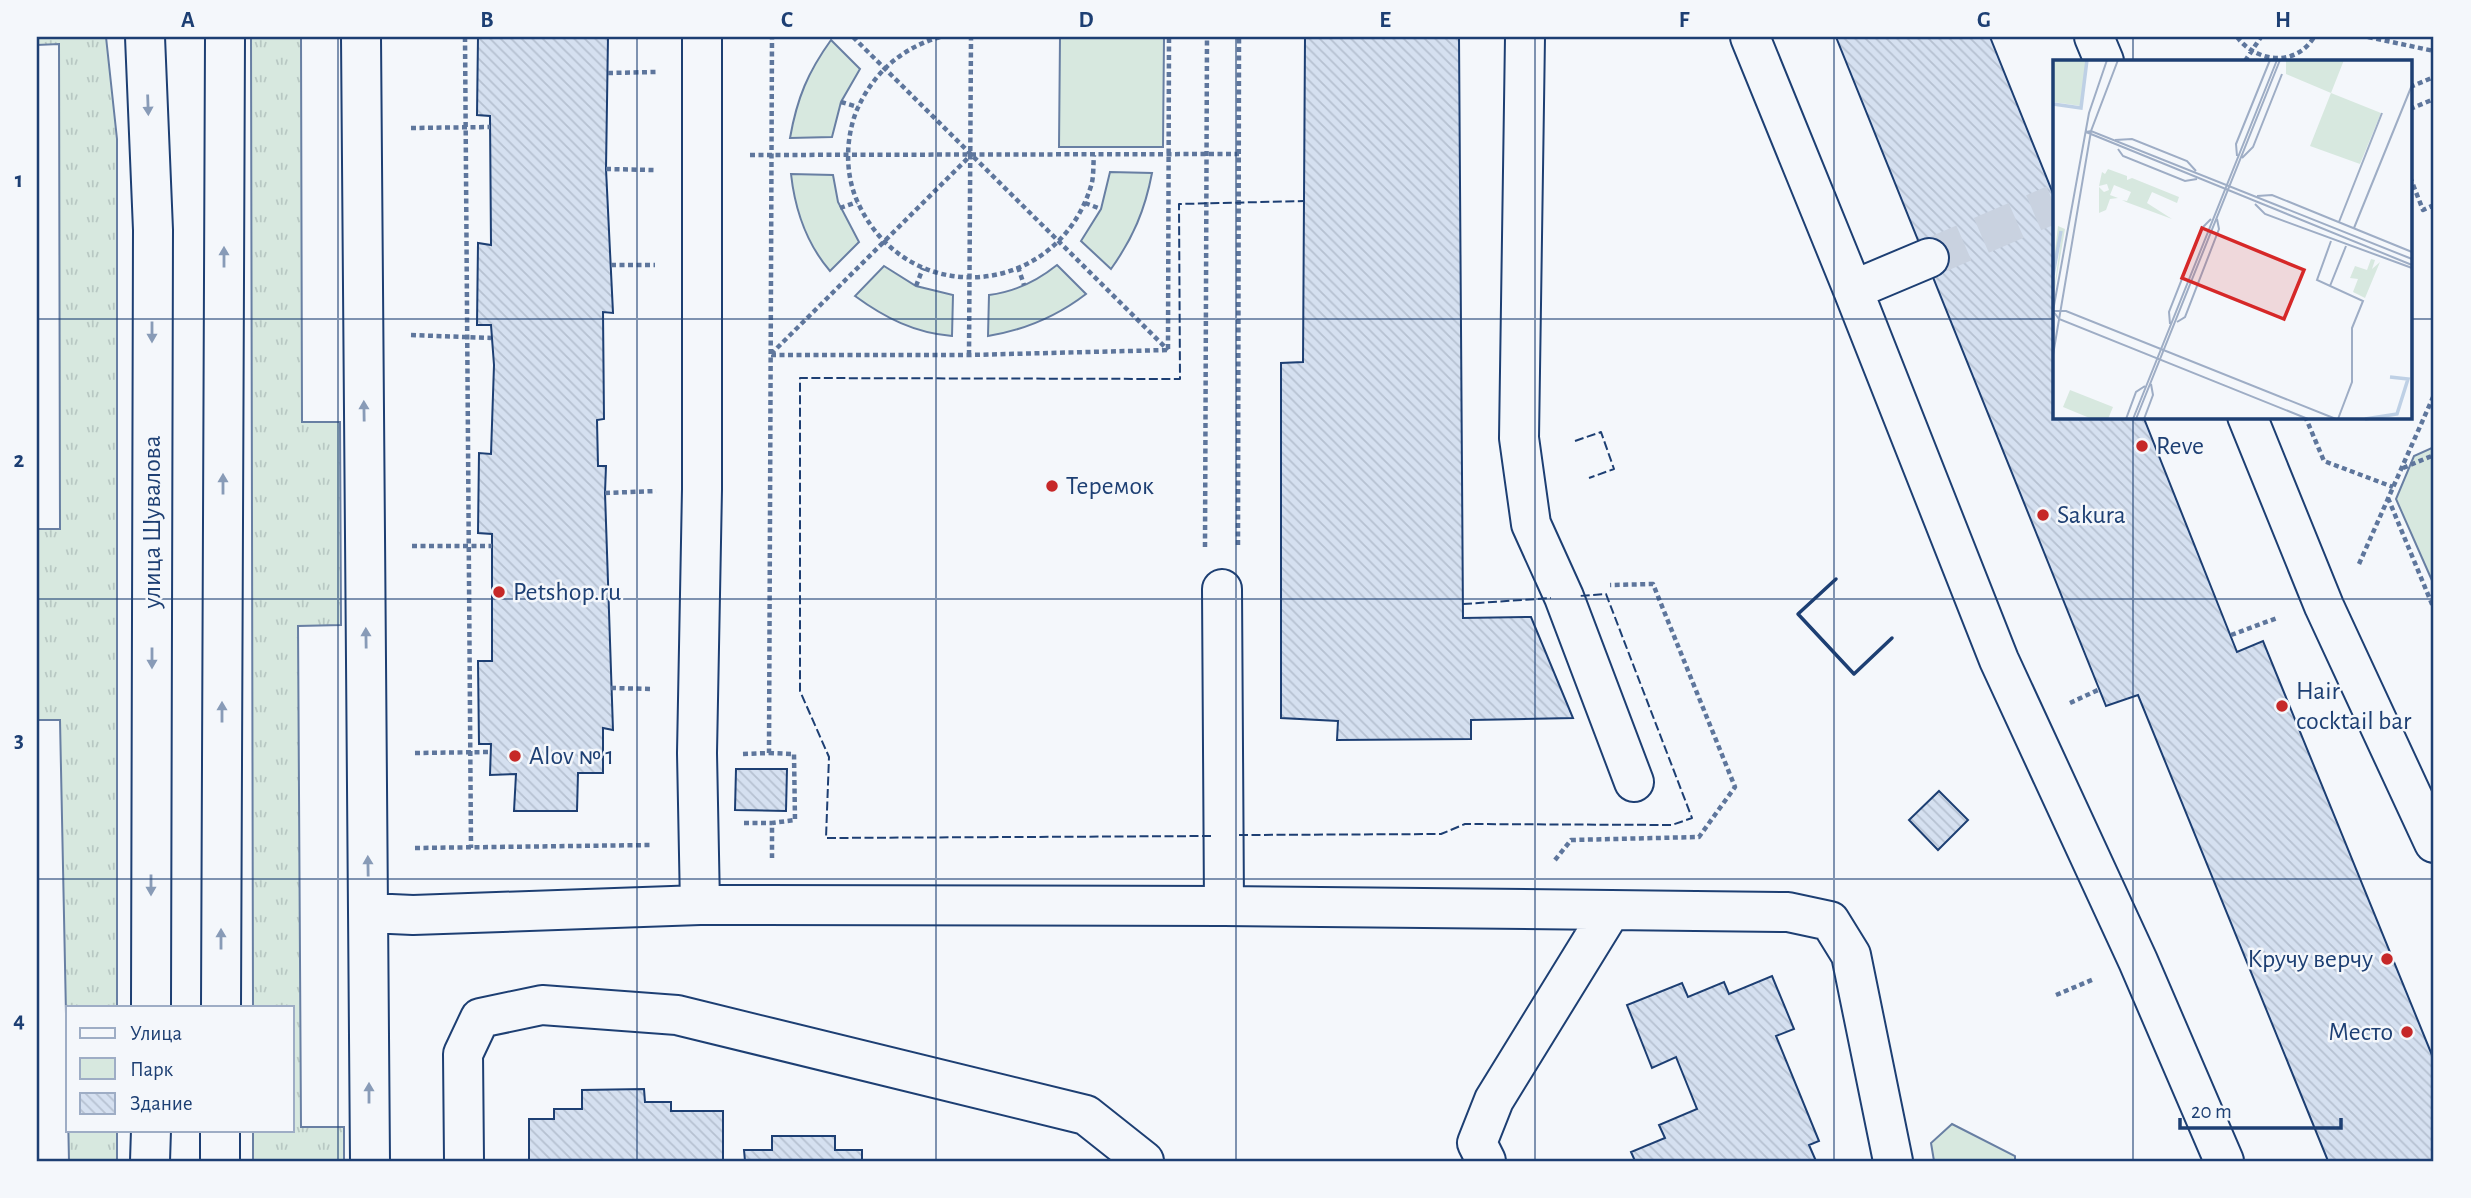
<svg xmlns="http://www.w3.org/2000/svg" width="2471" height="1198" font-family="'Alegreya Sans',sans-serif">
	<style>
		.grass { fill: url(#grass-tufts); stroke: #687fa3; stroke-width: 2 }
		.park { fill: #d7e8df; stroke: #687fa3; stroke-width: 2 }
		.building { fill: url(#building-back-hatch); stroke: #1d3f73; stroke-width: 2 }
		.lines { fill: none; stroke-linecap: round; stroke-linejoin: round }
		.minor-tunnel { stroke: #c9d2e0; stroke-width: 38; stroke-dasharray: 38 19; stroke-linecap: butt }
		.minor-casing { stroke: #1d3f73; stroke-width: 42 }
		.path { stroke: #5e769c; stroke-width: 4.5; stroke-dasharray: 5 3.5; stroke-linecap: butt }
		.minor { stroke: #f4f7fb; stroke-width: 38 }
		.fence { stroke: #1d3f73; stroke-width: 2; stroke-dasharray: 9 3.5; stroke-linecap: butt }
		.wall { stroke: #1d3f73; stroke-width: 3.5 }
		.oneway { fill: #889bb7 }
		.grid { fill: none; stroke: #1d3f73; stroke-width: 2; stroke-opacity: 0.55 }
		.poi-dot { fill: #c62828; stroke: #f4f7fb; stroke-width: 2.5 }
		.labels { text-anchor: middle; dominant-baseline: central; stroke-width: 5; stroke-linejoin: round; paint-order: stroke }
		.poi-label { font-size: 26px; fill: #1d3f73; stroke: #f4f7fb; text-anchor: start }
		.street-label { font-size: 26px; fill: #1d3f73; stroke: #f4f7fb }
		.inset-river { fill: none; stroke: #bed0e5; stroke-width: 3.5 }
		.inset-road { fill: none; stroke: #9eadc5; stroke-width: 2 }
		.view { fill: #d62828; fill-opacity: 0.15; stroke: #d62828; stroke-width: 3.5 }
		.inset-edge { fill: none; stroke: #1d3f73; stroke-width: 3.5 }
		.neatline { fill: none; stroke: #1d3f73; stroke-width: 2.5 }
		.grid-label { font-size: 23px; text-anchor: middle; font-weight: bold; fill: #1d3f73 }
	</style>
	<defs>
		<pattern id="grass-tufts" width="24" height="20" patternUnits="userSpaceOnUse" patternTransform="scale(1.75)"><rect width="24" height="20" fill="#d7e8df"/><path d="M3 7l-1-3M5 7V3M7 7l1-3M15 17l-1-3M17 17v-4M19 17l1-3" fill="none" stroke="#b8c8c3"/></pattern>
		<pattern id="building-back-hatch" width="6" height="6" patternUnits="userSpaceOnUse" patternTransform="scale(1.75)"><rect width="6" height="6" fill="#d5e0f0"/><path d="M-1 5l2 2M0 0l6 6M5-1l2 2" fill="none" stroke="#b6c1d1"/></pattern>
	</defs>
	<rect width="100%" height="100%" fill="#f4f7fb"/>
	<path class="grass" d="M37,37H106L117,139V1007H68V1130H117V1161H69L60,720H37V529H60L59,44L37,45Z
		M251,37H301L302,422H340L341,625L298,626L301,1127H344V1161H253V1130H292V1007H253Z"/>
	<path class="park" d="M1060,37H1164L1163,147H1059Z
		M831,40L860,69L841,102L832,137L790,138C797,98 808,72 831,40Z
		M1110,172L1152,173C1145,210 1133,238 1111,269L1081,241L1101,209Z
		M791,174L833,175L838,202L859,242L830,271C806,243 795,210 791,174Z
		M1057,265L1086,294C1056,317 1025,330 988,336L989,295C1014,292 1037,281 1057,265Z
		M884,266L916,286L953,295L952,336C915,333 885,318 855,296Z
		M2434,447V585L2396,499L2414,456Z
		M1952,1124L2015,1156V1161H1934L1931,1143Z"/>
	<path class="building" d="M478,37H608L606,169L613,313L603,312L604,419L597,420L598,466H606L605,493L613,730L603,728V773H578L577,811H514L516,774L490,775L491,744H479L478,661H492V534L478,533L479,453L491,454L494,365L491,325H477L478,243L491,245L490,116L477,115Z
		M1305,37H1459L1463,618L1531,617L1573,718L1471,720V739L1337,740L1338,721L1281,718V363L1303,362Z
		M1836,37H1990L2054,196V416H2143L2237,652L2263,641L2434,1060V1160L2328,1161L2138,695L2106,706Z
		M736,769H787L786,811L735,810Z
		M1939,791L1968,820L1938,850L1909,820Z
		M1772,976L1794,1029L1776,1036L1819,1141L1809,1145L1816,1161H1635L1631,1152L1665,1138L1659,1125L1697,1109L1676,1057L1652,1068L1627,1005L1682,983L1688,997L1724,982L1729,994Z
		M644,1089L645,1102H671V1111H723V1161H745L744,1150H772V1136H835V1150H862V1160L916,1161H515H529V1119H554V1109H582V1090Z"/>
	<g class="lines">
		<path class="minor-tunnel" d="M1929,258L2054,204"/>
		<defs>
			<path id="minor" d="M145,37L153,230L151,1007
				M361,37L370,1161
				M1525,37L1519,438L1531,524L1564,597L1634,782
				M1750,37L1853,290L1999,660L2138,961L2224,1161
				M2094,37L2104,61
				M1853,290L1929,258
				M2247,416L2324,606L2434,843
				M1222,589L1224,906
				M700,905L697,753L702,489V37
				M369,913L413,915L700,905L1224,906L1611,910
				M221,1007L225,37
				M150,1161L151,1130
				M220,1161V1130
				M464,1161L463,1054L480,1018L542,1005L677,1015L1086,1115L1144,1161
				M1486,1161L1477,1143L1494,1100L1611,910L1788,912L1830,921L1851,955L1893,1161"/>
		</defs>
		<use href="#minor" class="minor-casing"/>
		<path class="path" d="M465,37L471,848
			M853,37L1168,350
			M940,37C901,48 872,74 856,112C845,141 845,177 859,205C910,311 1057,297 1091,186C1094,177 1093,165 1094,155
			M2237,37C2257,63 2296,67 2314,37
			M2368,37L2434,51
			M2245,61L2261,37
			M608,73L656,72
			M2410,87L2434,77
			M841,102L858,107
			M2410,109L2434,99
			M411,128L490,127
			M750,155L1239,154
			M606,169L654,170
			M2410,177L2423,210L2434,205
			M1085,203L1101,209
			M840,208L857,202
			M611,265H655
			M1018,267L1024,285
			M916,286L923,268
			M411,335L491,338
			M1168,349L1169,37
			M771,354L971,155
			M771,355H969L1168,350
			M969,355L971,37
			M2305,416L2324,461L2393,487
			M2403,468L2434,455
			M605,493L656,491
			M2388,498L2434,609
			M1238,545L1239,37
			M412,546H492
			M1205,547L1207,37
			M2359,564L2434,395
			M2231,635L2277,618
			M611,688L652,689
			M2070,703L2100,689
			M415,753L491,752
			M769,753L794,754L795,820L772,823V858
			M743,754L769,753L772,37
			M744,823H772
			M415,848L651,845
			M1555,860L1571,840L1699,837L1735,787L1653,584L1610,585
			M2056,995L2094,979"/>
		<use href="#minor" class="minor"/>
		<path class="fence" d="M1575,441L1601,432L1614,469L1589,478
			M1463,604L1551,598
			M1239,835L1441,834L1465,824L1672,825L1692,818L1606,594L1579,596
			M1211,836L826,838L829,757L800,691V378L1180,379L1179,204L1304,201"/>
		<path class="wall" d="M1836,579L1798,614L1854,674L1892,638"/>
	</g>
	<defs><path id="oneway-solid" d="M-6-.8H1V-3.2L6.5 0L1 3.2V.8H-6Z" transform="scale(1.75)"/></defs>
	<g class="oneway">
		<use href="#oneway-solid" transform="translate(148 105) rotate(88)"/>
		<use href="#oneway-solid" transform="translate(224 257) rotate(-90)"/>
		<use href="#oneway-solid" transform="translate(152 332) rotate(90)"/>
		<use href="#oneway-solid" transform="translate(364 411) rotate(-91)"/>
		<use href="#oneway-solid" transform="translate(223 484) rotate(-90)"/>
		<use href="#oneway-solid" transform="translate(366 638) rotate(-91)"/>
		<use href="#oneway-solid" transform="translate(152 658) rotate(90)"/>
		<use href="#oneway-solid" transform="translate(222 712) rotate(-90)"/>
		<use href="#oneway-solid" transform="translate(368 866) rotate(-91)"/>
		<use href="#oneway-solid" transform="translate(151 885) rotate(90)"/>
		<use href="#oneway-solid" transform="translate(221 939) rotate(-90)"/>
		<use href="#oneway-solid" transform="translate(369 1093) rotate(-90)"/>
	</g>
	<path class="grid" d="M338,37V1161M637,37V1161M936,37V1161M1236,37V1161M1535,37V1161M1834,37V1161M2133,37V61M37,319H2054M2410,319H2434M2133,416V1161M37,599H2434M37,879H2434"/>
	<g class="poi-dot">
		<circle cx="2142" cy="446" r="7"/>
		<circle cx="1052" cy="486" r="7"/>
		<circle cx="2043" cy="515" r="7"/>
		<circle cx="499" cy="592" r="7"/>
		<circle cx="2282" cy="706" r="7"/>
		<circle cx="515" cy="756" r="7"/>
		<circle cx="2387" cy="959" r="7"/>
		<circle cx="2407" cy="1032" r="7"/>
	</g>
	<g class="labels">
		<g class="poi-label">
			<text x="2156" y="446">Reve</text>
			<text x="1066" y="486">Теремок</text>
			<text x="2057" y="515">Sakura</text>
			<text x="513" y="592">Petshop.ru</text>
			<text x="2296" y="691">Hair<tspan x="2296" dy="30">cocktail bar</tspan></text>
			<text x="529" y="756">Alov № 1</text>
			<text x="2373" y="959" text-anchor="end">Кручу верчу</text>
			<text x="2393" y="1032" text-anchor="end">Место</text>
		</g>
		<g class="street-label">
			<text transform="translate(152 522) rotate(-90)">улица Шувалова</text>
		</g>
	</g>
	<g transform="translate(2053 60)">
		<rect width="359" height="359" fill="#f4f7fb"/>
		<path d="M0,0H33L28,46L0,42ZM233,0H291L278,33L328,53L307,104L257,86L278,33L233,14ZM55,109L74,116V120L79,118L126,137L124,143L99,132L94,143L119,159L73,142L69,140L74,141L78,132L61,125L57,135L65,138L57,139L53,150L46,153V127L51,132L56,130L54,124L46,126L49,112L52,114ZM5,166L12,169L0,239L9,171L0,208ZM318,199L322,200L319,209L327,202L312,238L300,232L305,219L297,218L302,206L314,210ZM17,330L60,347L55,359H39L10,347Z" fill="#d7e8df"/>
		<path class="inset-river" d="M0,44L28,48L34,0M0,215L8,171M312,359L344,354L355,319L337,317"/>
		<path class="inset-road" d="M33,72L359,205M33,72L38,71L359,199M62,80L79,79L134,101L143,111M65,89L70,96L132,121L144,119M184,96L183,84L217,0M189,98L200,87L229,14M204,136L219,135L359,192M202,144L212,154L359,208M286,162L329,53M301,168L359,25M278,181L264,220L310,241L299,268V322L285,359M277,226L293,186M0,251H13L283,359M0,251L6,259L255,359M0,251L36,53L54,0M124,262L132,257L166,169L164,159M117,264L116,252L149,168L158,159M0,295L38,71L65,0M73,359L83,332L92,326M80,359L224,0M83,359L227,0M91,359L100,335L98,324"/>
		<path class="view" d="M149,168L251,210L231,259L129,218Z"/>
		<rect width="359" height="359" class="inset-edge"/>
	</g>
	<rect width="2471" height="1198" fill="none" stroke="#f4f7fb" stroke-width="77"/>
	<rect x="66" y="1006" width="228" height="126" fill="#f4f7fb" stroke="#9eadc5" stroke-width="2"/>
	<rect x="80" y="1028" width="35" height="10" fill="#f4f7fb" stroke="#9eadc5" stroke-width="2"/>
	<text x="130" y="1040" font-size="21" fill="#1d3f73">Улица</text>
	<rect x="80" y="1058" width="35" height="21" fill="#d7e8df" stroke="#9eadc5" stroke-width="2"/>
	<text x="130" y="1076" font-size="21" fill="#1d3f73">Парк</text>
	<rect x="80" y="1093" width="35" height="21" fill="url(#building-back-hatch)" stroke="#9eadc5" stroke-width="2"/>
	<text x="130" y="1110" font-size="21" fill="#1d3f73">Здание</text>
	<path d="M2180 1118v10h161v-10" fill="none" stroke="#1d3f73" stroke-width="3.5"/>
	<text x="2191" y="1118" font-size="21" fill="#1d3f73" stroke="#f4f7fb" stroke-width="5" paint-order="stroke">20 m</text>
	<rect x="38" y="38" width="2394" height="1122" class="neatline"/>
	<g class="grid-label">
		<text x="188" y="27">A</text>
		<text x="487" y="27">B</text>
		<text x="787" y="27">C</text>
		<text x="1086" y="27">D</text>
		<text x="1385" y="27">E</text>
		<text x="1684" y="27">F</text>
		<text x="1984" y="27">G</text>
		<text x="2283" y="27">H</text>
		<text x="19" y="187">1</text>
		<text x="19" y="467">2</text>
		<text x="19" y="747">3</text>
		<text x="19" y="1027">4</text>
	</g>
</svg>
